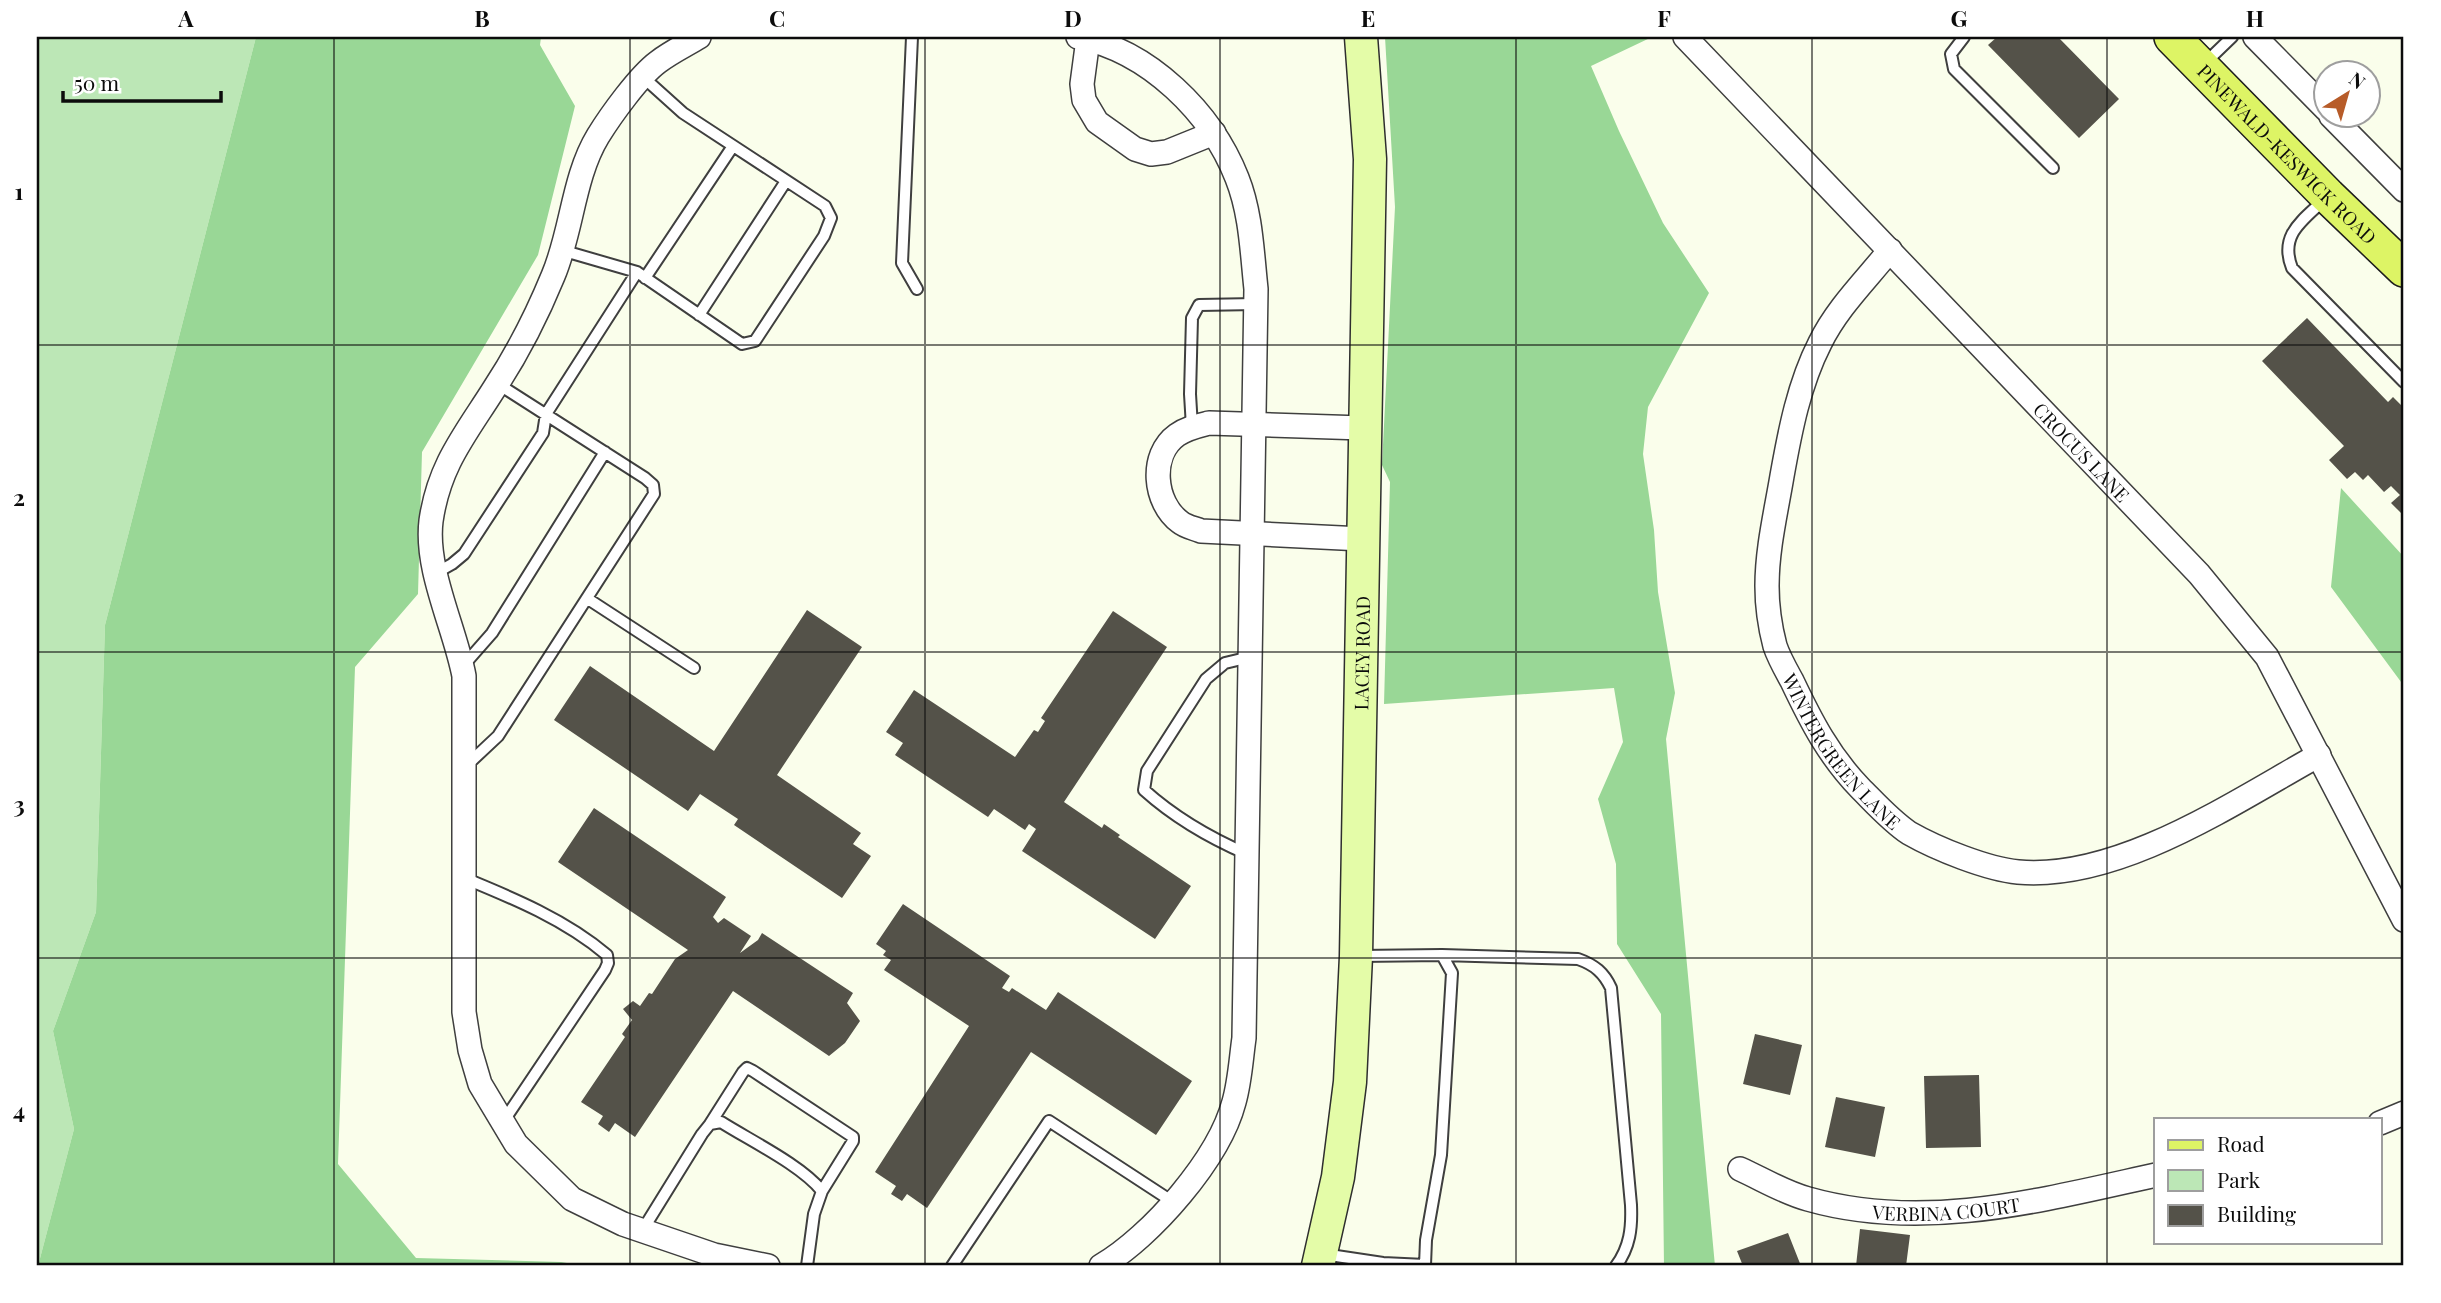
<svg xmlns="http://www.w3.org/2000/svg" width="2441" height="1303" font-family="'Playfair Display',serif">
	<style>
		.green { fill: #bce7b6 }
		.forest { fill: #99d796 }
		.building { fill: #545249 }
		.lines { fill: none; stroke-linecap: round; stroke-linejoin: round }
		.service-casing { stroke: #3f3f3f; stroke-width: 14 }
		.minor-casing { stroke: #3f3f3f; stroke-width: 26 }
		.secondary-casing { stroke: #2e2e2e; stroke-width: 35 }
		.primary-casing { stroke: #1d1d1d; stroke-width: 38 }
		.service { stroke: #fff; stroke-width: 10 }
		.minor { stroke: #fff; stroke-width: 23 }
		.secondary { stroke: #e4fca8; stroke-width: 32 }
		.primary { stroke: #ddf465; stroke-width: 35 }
		.grid { fill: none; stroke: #0c0c0c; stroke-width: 2; stroke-opacity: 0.55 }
		.labels { text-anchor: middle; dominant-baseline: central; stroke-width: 7; stroke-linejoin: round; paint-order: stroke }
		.street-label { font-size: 19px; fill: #0c0c0c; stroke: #fff }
		.neatline { fill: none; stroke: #0c0c0c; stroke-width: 2.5 }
		.grid-label { font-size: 23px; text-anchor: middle; font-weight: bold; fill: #0c0c0c }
	</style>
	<rect width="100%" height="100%" fill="#fafeeb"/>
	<path class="green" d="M37,37H256L105,625L96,912L53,1031L74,1129L38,1266H37Z"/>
	<path class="forest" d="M256,37H541L540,45L575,106L538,255L422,452L418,594L355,667L338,1164L416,1258L561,1262L585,1266H38L74,1129L53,1031L96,912L105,625Z
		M1385,37H1652L1591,66L1619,131L1663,223L1709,293L1648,407L1643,454L1654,530L1658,592L1675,693L1666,739L1715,1266H1664L1661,1014L1617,944L1616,864L1598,799L1623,742L1614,688L1384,704L1390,482L1382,465L1395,207Z
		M2341,488L2404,557V686L2331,587Z"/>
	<path class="building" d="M1997,37H2058L2119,99L2079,138L1988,45Z
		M2307,318L2388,402L2393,397L2404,408V516L2391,503L2400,495L2391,486L2384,492L2368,475L2363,480L2355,472L2347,479L2329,460L2344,446L2262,361Z
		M807,610L862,647L777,775L861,833L853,844L871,856L842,898L734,825L738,819L700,794L688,811L554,720L590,666L714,751Z
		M1113,611L1167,647L1064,802L1102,828L1104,824L1120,835L1118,837L1191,886L1155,939L1022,851L1036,829L1029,824L1025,830L994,809L988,817L895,755L903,743L886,732L914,690L1015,757L1034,730L1038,732L1045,721L1041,718Z
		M594,808L726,897L713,917L718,923L724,918L751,936L740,953L758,940L762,933L853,993L847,1003L860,1021L845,1043L829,1056L733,991L635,1137L615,1123L609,1132L598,1124L603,1116L581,1102L625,1037L622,1034L632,1020L623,1009L633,1001L640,1006L649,993L652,994L675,959L688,950L558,862Z
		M903,904L1010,976L1002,988L1009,992L1012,988L1046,1010L1058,992L1192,1081L1156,1135L1031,1052L927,1208L907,1194L902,1201L891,1194L896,1186L875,1172L969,1026L884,970L891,960L883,955L886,951L876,944Z
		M1755,1034L1802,1045L1790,1095L1743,1084Z
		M1979,1075L1981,1147L1926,1148L1924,1076Z
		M1836,1097L1885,1107L1875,1157L1825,1147Z
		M1860,1229L1910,1235L1906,1266H1856Z
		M1788,1233L1801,1266H1743L1737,1251Z"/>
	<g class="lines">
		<defs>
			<path id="service" d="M912,37L902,263L917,289
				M1964,37L1951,54L1954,69L2053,168
				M2204,64L2232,37
				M2324,200C2302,221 2279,235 2292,268L2404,382
				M561,250L637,272L742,344L755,341L824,236L831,218L825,206L683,113L643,77
				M645,278L733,146
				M699,315L786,181
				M1192,427L1190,394L1192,318L1199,305L1256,304
				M436,573L452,564L464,554L543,433L546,414L637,272
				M588,599L694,668
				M463,666L492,633L605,452
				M466,766L498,736L654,494L653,485L645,478L498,384
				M1247,854C1210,838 1174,817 1144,790L1147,771L1206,679L1225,663L1250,657
				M464,878C513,898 566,920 607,955L608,963L605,970L503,1122
				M1442,955L1578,959C1595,965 1604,973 1611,988L1631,1205C1632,1228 1630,1247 1616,1266
				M710,1124L743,1072L747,1068L753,1071L853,1137V1141L822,1191
				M642,1231L702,1134L710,1124L721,1122C751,1141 801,1165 822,1191L814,1214L807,1266
				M1323,1254L1383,1263L1425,1265L1426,1240L1441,1155L1452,973L1442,955L1359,956
				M952,1266L1049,1121L1173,1202"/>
			<g id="minor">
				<path d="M699,37C686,45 671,52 658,62C639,76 611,115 598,136C573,177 572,232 553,276C537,315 517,354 494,389C465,435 439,465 431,521C425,570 455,628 464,676V1012L470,1050L480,1084L516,1144L572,1199L623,1224L714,1255L768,1266"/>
				<path d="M1078,37C1149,51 1211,112 1237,178C1251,213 1252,252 1256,289L1244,1038C1241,1059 1240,1081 1234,1102C1219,1159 1151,1237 1101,1266"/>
				<path id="s1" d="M1685,37L2199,574L2267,657L2404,920"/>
				<path d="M2255,37L2326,109"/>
				<path d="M1088,39L1082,84L1084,100L1097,122L1135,149L1151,154L1167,152L1214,133"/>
				<path d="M2331,116L2404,190"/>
				<path id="s2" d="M1890,250C1866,280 1837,308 1820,343C1799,384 1790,431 1782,476C1776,512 1767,549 1767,586C1767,605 1770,627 1775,646C1779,658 1786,670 1792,681C1811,721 1829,756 1860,788C1875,803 1891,821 1909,833C1937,849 1987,869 2018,872C2119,881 2234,802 2319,755"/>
				<path d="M1362,539L1201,531C1194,528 1186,527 1180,522C1154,503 1149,455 1177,435C1187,428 1197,426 1209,423L1363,428"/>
				<path d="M2380,1123L2404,1113"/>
				<path id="s3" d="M1740,1169C1762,1179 1785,1193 1808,1199C1924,1232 2042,1200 2156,1175"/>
			</g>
			<g id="secondary">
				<path id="s4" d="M1318,1266L1338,1177L1350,1082L1356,956L1370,159L1361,37"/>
			</g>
			<g id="primary">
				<path id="s5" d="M2172,37L2328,196L2404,269"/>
			</g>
		</defs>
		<use href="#service" class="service-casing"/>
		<use href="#minor" class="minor-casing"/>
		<use href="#secondary" class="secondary-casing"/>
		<use href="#primary" class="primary-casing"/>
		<use href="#service" class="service"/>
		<use href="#minor" class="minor"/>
		<use href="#secondary" class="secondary"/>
		<use href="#primary" class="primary"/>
	</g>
	<path class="grid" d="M334,37V1266M630,37V1266M925,37V1266M1220,37V1266M1516,37V1266M1812,37V1266M2107,37V1266M37,345H2404M37,652H2404M37,958H2404"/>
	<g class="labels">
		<g class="street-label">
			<text stroke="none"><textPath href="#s5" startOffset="164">PINEWALD-KESWICK ROAD</textPath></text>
			<text stroke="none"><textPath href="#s1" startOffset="574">CROCUS LANE</textPath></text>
			<text stroke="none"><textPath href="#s4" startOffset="616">LACEY ROAD</textPath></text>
			<text stroke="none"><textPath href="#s2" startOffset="553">WINTERGREEN LANE</textPath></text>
			<text stroke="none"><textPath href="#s3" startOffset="214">VERBINA COURT</textPath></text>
		</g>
	</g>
	<rect width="2441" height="1303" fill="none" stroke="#ffffff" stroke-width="77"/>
	<rect x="2154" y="1118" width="228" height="126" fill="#ffffff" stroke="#9e9e9e" stroke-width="2"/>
	<rect x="2168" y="1140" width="35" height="10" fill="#ddf465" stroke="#9e9e9e" stroke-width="2"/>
	<text x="2217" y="1152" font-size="21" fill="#0c0c0c">Road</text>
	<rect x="2168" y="1170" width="35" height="21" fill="#bce7b6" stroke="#9e9e9e" stroke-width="2"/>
	<text x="2217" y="1188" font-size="21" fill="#0c0c0c">Park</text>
	<rect x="2168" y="1205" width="35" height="21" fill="#545249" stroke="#9e9e9e" stroke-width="2"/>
	<text x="2217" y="1222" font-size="21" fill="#0c0c0c">Building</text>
	<g transform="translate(2347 94) rotate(37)"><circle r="33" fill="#ffffff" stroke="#9e9e9e" stroke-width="2"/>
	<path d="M0-5L12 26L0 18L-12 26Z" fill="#b75c29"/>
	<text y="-10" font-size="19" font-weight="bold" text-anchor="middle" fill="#0c0c0c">N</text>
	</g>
	<path d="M63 91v10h158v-10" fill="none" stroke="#0c0c0c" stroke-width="3.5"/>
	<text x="74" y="91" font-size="21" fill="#0c0c0c" stroke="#ffffff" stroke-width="5" paint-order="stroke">50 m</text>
	<rect x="38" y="38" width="2364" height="1226" class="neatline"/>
	<g class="grid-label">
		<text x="186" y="27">A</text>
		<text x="482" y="27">B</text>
		<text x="777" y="27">C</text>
		<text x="1073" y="27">D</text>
		<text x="1368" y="27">E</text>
		<text x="1664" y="27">F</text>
		<text x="1959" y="27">G</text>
		<text x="2255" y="27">H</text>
		<text x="19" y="200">1</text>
		<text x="19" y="506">2</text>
		<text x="19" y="813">3</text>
		<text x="19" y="1119">4</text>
	</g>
</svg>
